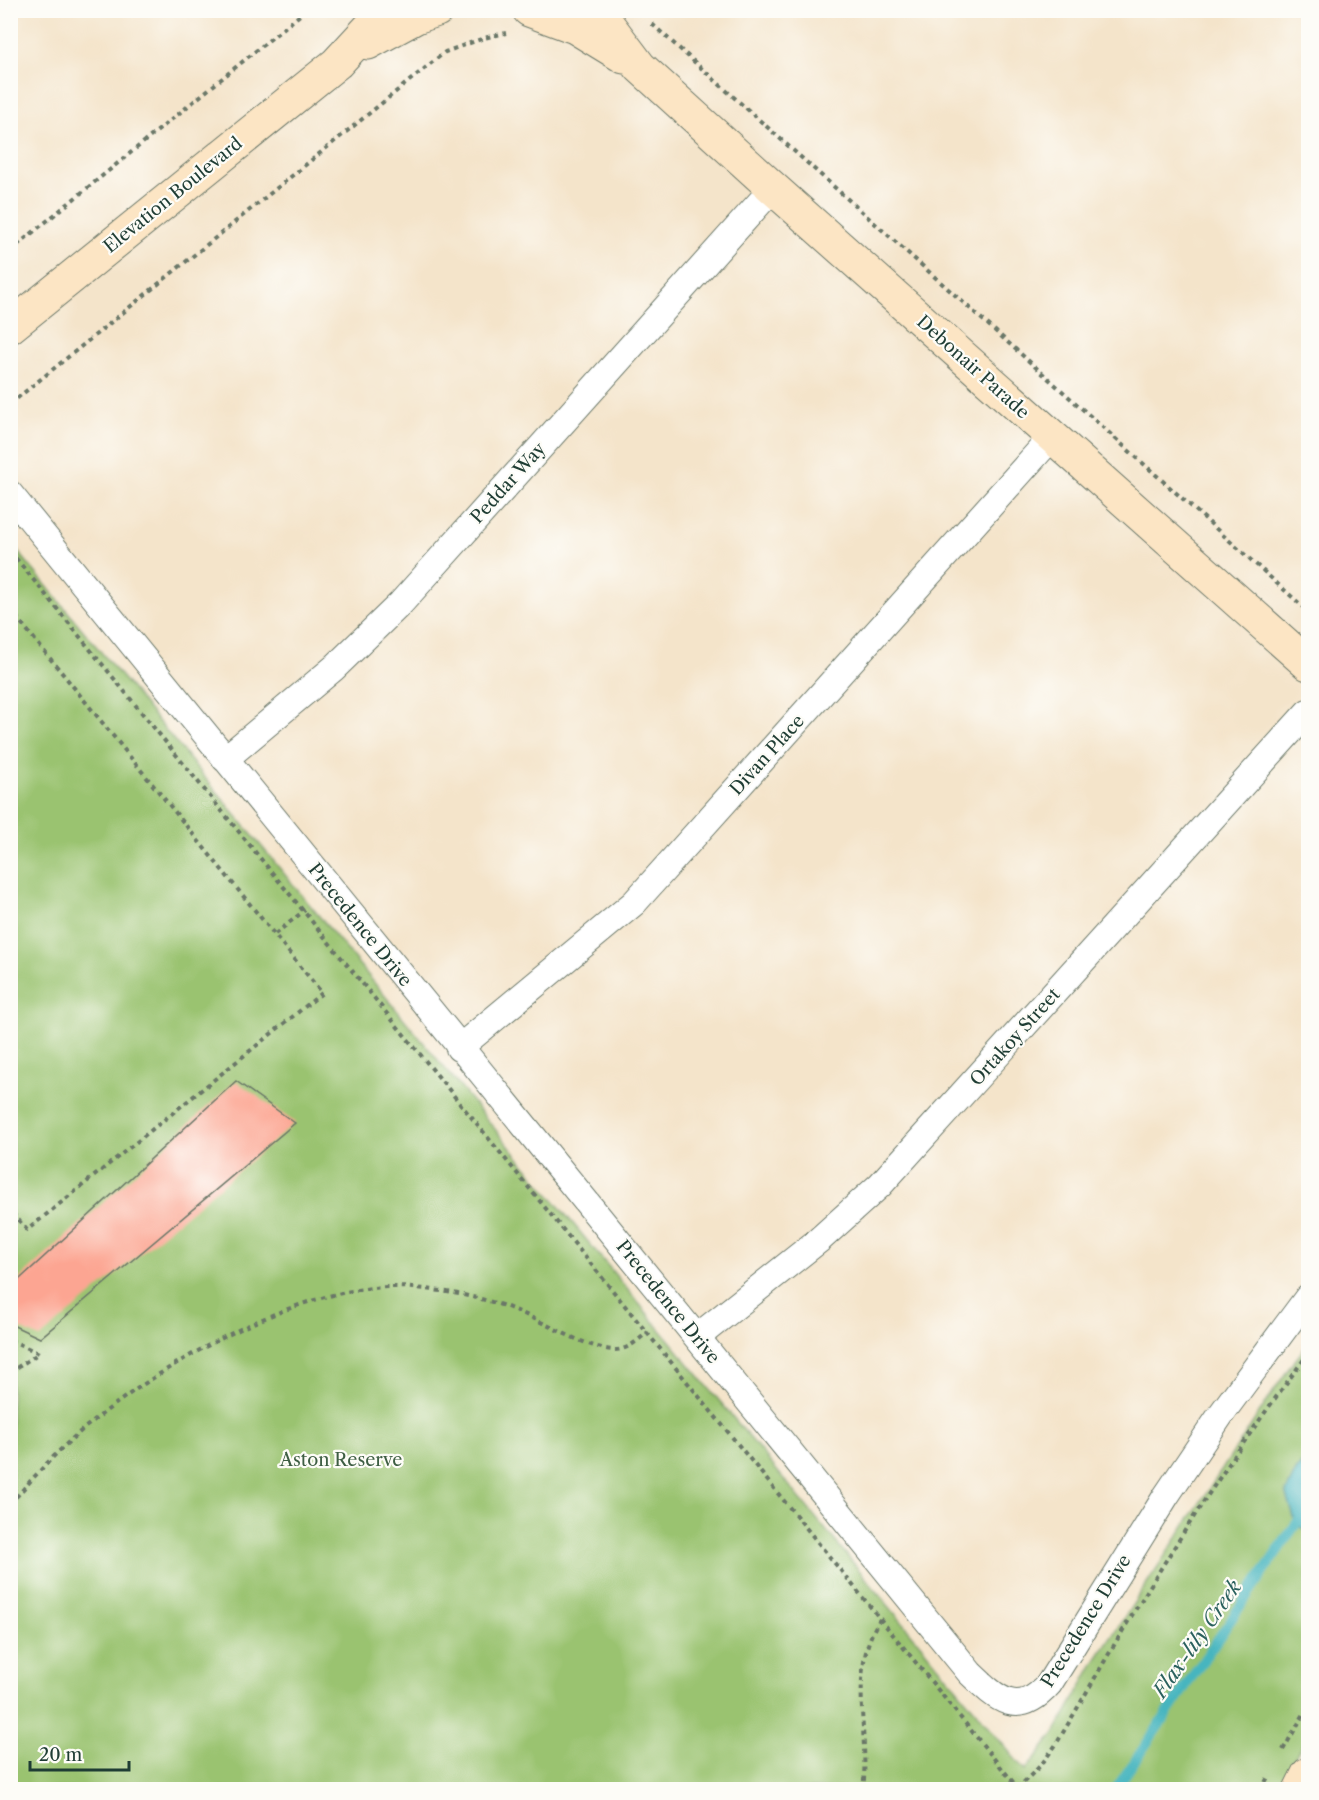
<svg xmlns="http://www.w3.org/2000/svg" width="1319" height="1800" font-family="'Libre Caslon Text',serif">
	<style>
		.green { fill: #9ac370; stroke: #5c8052; stroke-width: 1.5 }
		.water { fill: #46b5bf; stroke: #32797a; stroke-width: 1.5 }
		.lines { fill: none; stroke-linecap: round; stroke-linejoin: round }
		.stream { stroke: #46b5bf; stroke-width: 10 }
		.building { fill: #fca592 }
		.street-casing { stroke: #6a7768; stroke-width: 28 }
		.secondary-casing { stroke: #6a7768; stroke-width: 35 }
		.path { stroke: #6a7768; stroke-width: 4; stroke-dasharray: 4.5 4.5; stroke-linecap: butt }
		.street { stroke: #fff; stroke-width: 26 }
		.secondary { stroke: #fce5c4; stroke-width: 33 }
		.labels { text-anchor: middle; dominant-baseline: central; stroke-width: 4.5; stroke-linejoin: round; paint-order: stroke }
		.street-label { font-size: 18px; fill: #1f3d34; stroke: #fdfcf7 }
		.park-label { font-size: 18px; fill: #3e5e43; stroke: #fdfcf7 }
		.water-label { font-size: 20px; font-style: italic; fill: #2b615e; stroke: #fdfcf7 }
	</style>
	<rect width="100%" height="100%" fill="#fdfcf7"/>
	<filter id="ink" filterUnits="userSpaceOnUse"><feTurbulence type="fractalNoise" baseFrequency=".0167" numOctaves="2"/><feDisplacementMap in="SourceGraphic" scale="12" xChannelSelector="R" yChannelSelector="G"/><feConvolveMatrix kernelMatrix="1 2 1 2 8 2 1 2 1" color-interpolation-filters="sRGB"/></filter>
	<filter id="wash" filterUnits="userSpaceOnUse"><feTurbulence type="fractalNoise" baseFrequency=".008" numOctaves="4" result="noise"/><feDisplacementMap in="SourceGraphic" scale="24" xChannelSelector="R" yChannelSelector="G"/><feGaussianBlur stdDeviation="1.35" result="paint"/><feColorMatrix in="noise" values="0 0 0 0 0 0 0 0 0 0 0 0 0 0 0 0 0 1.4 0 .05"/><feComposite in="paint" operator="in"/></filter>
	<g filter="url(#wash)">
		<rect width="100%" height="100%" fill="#f4e4ca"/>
		<path class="green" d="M11,543L1025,1771L1055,1733L1095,1662L1289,1368L1308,1344V1734L1277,1789H11Z"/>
		<path class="water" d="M1308,1455V1532L1296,1524L1286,1492L1296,1471Z"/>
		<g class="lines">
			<path class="stream" d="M1115,1790L1296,1524L1308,1509"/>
		</g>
		<g id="blocks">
			<path class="building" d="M236,1081L295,1123L40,1338L10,1324V1288Z"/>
		</g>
	</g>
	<g filter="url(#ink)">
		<use href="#blocks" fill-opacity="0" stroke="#6a7768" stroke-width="1.5"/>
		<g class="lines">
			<defs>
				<path id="street" d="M10,494L970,1673C998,1700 1018,1719 1049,1684L1166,1496L1222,1413L1308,1297
					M225,759L334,668L401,603L773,188
					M459,1048L634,903L1052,437
					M697,1337L819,1240L880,1185L1308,712"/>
				<path id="secondary" d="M529,10L575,27L624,57
					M597,10L640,67L773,188L1308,664
					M368,43L416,17L437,10
					M10,327L337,63L386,10
					M1300,1790L1308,1774"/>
			</defs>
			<use href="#street" class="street-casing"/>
			<use href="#secondary" class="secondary-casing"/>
			<path class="path" d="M652,24L1308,611
				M10,251L306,10
				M10,404L445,52L484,38L506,33
				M10,551L1018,1788
				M10,609L322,993L27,1230L10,1210
				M275,934L305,910
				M10,1340L39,1353L10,1372
				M10,1504C38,1472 67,1440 101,1415C174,1358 302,1285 397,1287C432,1288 480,1296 512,1309C541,1320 585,1348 613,1350C627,1351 638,1340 648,1332
				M1283,1750L1308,1707
				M1017,1789L1041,1765L1055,1746C1085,1696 1113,1645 1144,1596C1195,1512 1249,1432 1308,1354
				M863,1790C870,1733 847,1670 880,1619
				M1261,1790L1268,1777"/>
			<use href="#street" class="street"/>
			<use href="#secondary" class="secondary"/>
		</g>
	</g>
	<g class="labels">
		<g class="street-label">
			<text transform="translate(173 195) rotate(-39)">Elevation Boulevard</text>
			<text transform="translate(973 367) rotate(42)">Debonair Parade</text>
			<text transform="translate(508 483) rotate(-48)">Peddar Way</text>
			<text transform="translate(767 755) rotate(-48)">Divan Place</text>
			<text transform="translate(360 925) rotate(51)">Precedence Drive</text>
			<text transform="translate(1015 1037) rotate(-48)">Ortakoy Street</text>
			<text transform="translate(668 1302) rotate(51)">Precedence Drive</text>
			<text transform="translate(1086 1621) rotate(-58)">Precedence Drive</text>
		</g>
		<g class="park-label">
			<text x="341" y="1460">Aston Reserve</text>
		</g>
		<g class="water-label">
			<text transform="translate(1197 1639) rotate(-55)">Flax-lily Creek</text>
		</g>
	</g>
	<rect width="1319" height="1800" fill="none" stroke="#fdfcf7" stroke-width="36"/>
	<path d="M30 1761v9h99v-9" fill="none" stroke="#1f3d34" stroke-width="3"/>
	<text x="39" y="1761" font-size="18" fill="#1f3d34" stroke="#fdfcf7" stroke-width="4.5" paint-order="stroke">20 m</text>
</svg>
